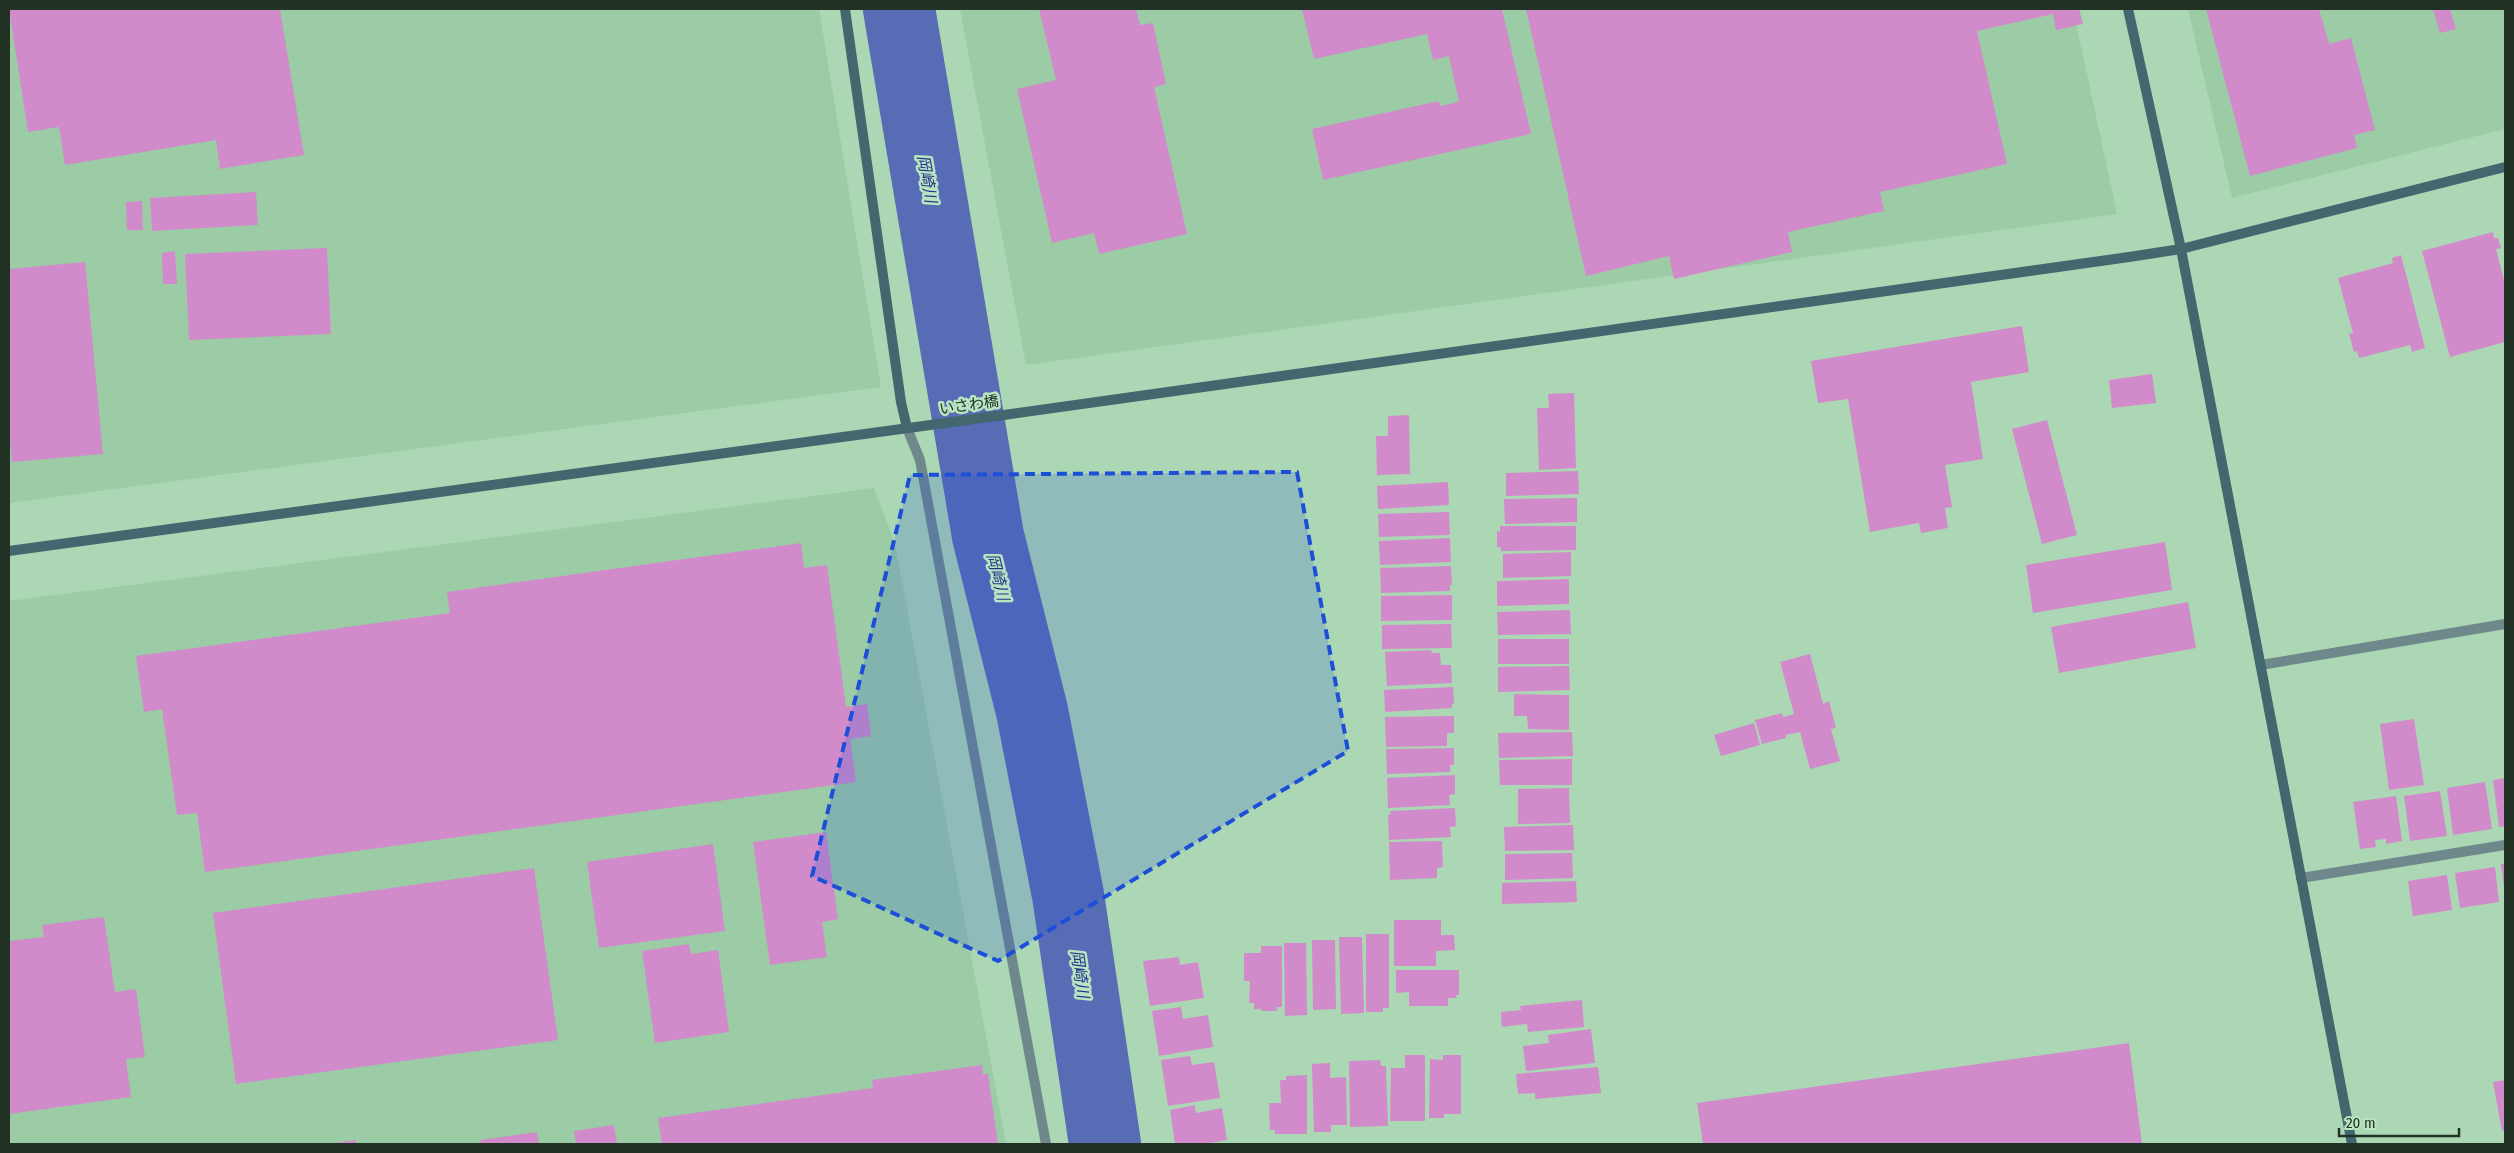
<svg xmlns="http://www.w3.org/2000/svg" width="2514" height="1153" font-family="'Fira Sans Condensed','Noto Sans JP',sans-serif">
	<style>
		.built { fill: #9bcca5 }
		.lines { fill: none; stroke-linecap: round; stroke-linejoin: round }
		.river { stroke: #586cb6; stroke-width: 72 }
		.building { fill: #d28bca }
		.lane { stroke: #6f888c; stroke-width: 10 }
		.street { stroke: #6f888c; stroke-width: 10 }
		.secondary { stroke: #42676f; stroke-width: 10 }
		.marked { fill: #1d4ed8; fill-opacity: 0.2; stroke: #1d4ed8; stroke-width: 4; stroke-dasharray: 10 6; stroke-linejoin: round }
		.labels { text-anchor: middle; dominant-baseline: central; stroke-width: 5; stroke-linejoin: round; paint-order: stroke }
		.street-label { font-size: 15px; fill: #213124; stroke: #b8e4c1 }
		.water-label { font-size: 16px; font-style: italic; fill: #26328c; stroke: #b8e4c1 }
	</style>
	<rect width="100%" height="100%" fill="#acd7b4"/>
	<path class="built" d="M9,9H819L881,387L9,503Z
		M960,9H2073L2117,214L1026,365Z
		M2188,9H2505V129L2232,198Z
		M874,488L895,544L1006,1144H9V601Z"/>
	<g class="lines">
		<path class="river" d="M899,9L988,536L1032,711L1068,895L1105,1144"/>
	</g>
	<path class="building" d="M9,9H280L304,155L220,169L216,140L65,165L59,127L28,132Z
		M1039,9H1136L1140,25L1153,23L1166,84L1154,87L1187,234L1099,254L1094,233L1052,243L1017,89L1056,80Z
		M1302,9H1502L1531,134L1323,180L1312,129L1439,101L1440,106L1459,102L1449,56L1433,60L1427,34L1314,59Z
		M1526,9H2079L2083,24L2056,30L2053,14L1977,31L2007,164L1880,192L1884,211L1788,232L1792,252L1674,279L1669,256L1586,276Z
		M2206,9H2319L2329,44L2351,38L2375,130L2354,135L2357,148L2250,176Z
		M2433,9H2450L2456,29L2440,33Z
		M256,192L258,225L152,231L150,198Z
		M142,201L143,230H127L126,202Z
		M2493,232L2494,238H2498L2501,248L2496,249L2505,284V342L2450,357L2422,251Z
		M327,248L331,334L189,340L185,254Z
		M175,251L177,284H163L162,253Z
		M2401,255L2425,348L2412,352L2410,345L2359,358L2357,351L2354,352L2349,334L2353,333L2338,278L2393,263L2392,258Z
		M85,262L103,454L12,462L9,427V269Z
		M2022,326L2029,372L1971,382L1983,459L1945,465L1952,507L1945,508L1948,528L1921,533L1919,523L1870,532L1848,399L1818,403L1811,361Z
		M2152,374L2156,403L2112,408L2109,380Z
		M1574,393L1576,468L1539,470L1537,408H1549L1548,394Z
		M1409,415L1410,474L1377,475L1376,436H1388V416Z
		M2047,420L2077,535L2042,544L2012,429Z
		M1578,471L1579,494L1506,496V473Z
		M1448,482L1449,505L1378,509L1377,486Z
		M1577,498V522L1505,524L1504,499Z
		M1449,512L1450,535L1379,537L1378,514Z
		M1500,526H1576V550L1501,551V547H1497V531L1500,532Z
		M1450,538L1451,562L1380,565L1379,541Z
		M2165,542L2172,590L2033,613L2026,565Z
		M801,543L804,568L827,565L846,707L867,704L871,736L850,739L856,782L205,872L197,813L177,815L162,709L144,712L136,656L450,613L447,592Z
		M1571,552V576L1503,578V554Z
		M1451,566L1452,585H1450V591L1381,593L1380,568Z
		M1569,579V604L1497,606V581Z
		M1452,595V620L1381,621V596Z
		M2188,602L2196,648L2059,673L2051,627Z
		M1570,610L1571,634L1498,635L1497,612Z
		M1451,624L1452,648L1382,649V625Z
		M1498,639H1569V664H1498Z
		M1431,650L1432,653H1440L1441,665H1451L1452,683L1387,686L1385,652Z
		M1810,654L1823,704L1829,701L1836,728L1831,729L1840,761L1810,769L1800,732L1786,735V738L1762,744L1755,720L1782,713L1783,717L1794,714L1780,662Z
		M1569,666L1570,690L1498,692V667Z
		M1453,687L1454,704H1452V708L1385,712L1384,690Z
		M1514,694L1569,695V730L1528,729L1527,716H1514Z
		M1454,716V733H1447V746L1386,747L1385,717Z
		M2414,719L2424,785L2389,790L2380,724Z
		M1754,723L1760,745L1721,756L1714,735Z
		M1572,732L1573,756L1499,758L1498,733Z
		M1454,748V765H1450V772L1387,774L1386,749Z
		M1572,759V785H1500L1499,760Z
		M1455,775V794L1449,795L1450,805L1388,808L1387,778Z
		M2505,778V826L2499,827L2493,780Z
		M2485,782L2492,829L2453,835L2447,788Z
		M1569,788L1570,823L1518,824V789Z
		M2440,791L2447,836L2410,841L2404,796Z
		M2396,796L2402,841L2386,844V839L2375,840L2376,847L2360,849L2353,802Z
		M1455,808L1456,826L1450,827L1451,837L1389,840L1388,815L1391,814L1390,811Z
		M1573,825L1574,850L1505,851L1504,827Z
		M826,832L838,919L822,922L827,957L770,965L753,842Z
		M1442,841L1443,867L1437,868V878L1390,880L1389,842Z
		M713,844L725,931L599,948L587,862Z
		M1572,853L1573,878L1505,880V854Z
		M2501,864H2505V888H2504Z
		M2495,867L2499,902L2460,908L2455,873Z
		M534,868L558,1040L236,1084L213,913Z
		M2447,875L2452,910L2413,916L2408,881Z
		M1576,881L1577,902L1502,904V883Z
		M104,917L115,992L136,989L145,1057L126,1059L131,1097L9,1114V941L44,937L42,925Z
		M1394,920H1441V935H1454L1455,950L1436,951V966H1394Z
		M1366,934H1389V1008H1383V1012H1366Z
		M1339,937H1362L1364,1013L1341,1014Z
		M1312,940H1335L1336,1009L1313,1010Z
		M1284,943H1306L1307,1015L1285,1016Z
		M689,944L691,954L718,950L729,1032L655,1043L642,951Z
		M1261,946H1282V1007H1277V1011H1261V1009H1254V1003H1249L1250,981H1244V953H1261Z
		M1179,957L1180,965L1198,962L1204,998L1150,1006L1143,961Z
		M1396,970H1459V995H1456L1457,998H1448V1006H1409V992L1396,993Z
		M1582,1000L1584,1027L1528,1032L1527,1024L1502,1027L1501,1012L1521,1010L1520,1006Z
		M1181,1007L1183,1019L1208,1015L1213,1047L1159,1056L1152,1011Z
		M1591,1029L1595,1063L1526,1071L1523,1046L1549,1043L1548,1035Z
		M2129,1043L2142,1144H1703L1697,1103Z
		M1405,1055H1425V1121H1390L1391,1068H1405Z
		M1443,1055H1461V1114H1444V1118H1429L1430,1059L1443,1060Z
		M1190,1056L1192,1065L1214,1062L1220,1098L1168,1106L1161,1060Z
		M1380,1060L1381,1066H1386L1388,1126L1350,1127L1349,1061Z
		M1330,1063V1078L1346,1077L1347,1125H1331V1132H1314L1312,1064Z
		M982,1065L983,1074H988L998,1144H662L658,1118L873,1088L872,1080Z
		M1598,1067L1601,1093L1535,1099V1093L1518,1094L1516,1074Z
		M1307,1075V1134H1275V1130H1270L1269,1103H1281L1280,1080H1286V1076Z
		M2505,1080V1130L2502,1131L2493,1082Z
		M1195,1105L1196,1113L1222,1108L1227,1140L1205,1144H1175L1170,1110Z
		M614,1125L617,1144H576L574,1131Z
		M537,1132L539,1144H481L480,1140Z
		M356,1140V1144H336L335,1143Z"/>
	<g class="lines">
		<path class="lane" d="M907,428L920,460L1046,1144"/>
		<path class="street" d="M2261,665L2505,624
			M2301,878L2505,845"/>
		<path class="secondary" d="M845,9L901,402L907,428
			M2128,9L2181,249L2352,1144
			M9,551L1011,414L2129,257L2181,249L2505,167"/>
	</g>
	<path class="marked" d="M1297,472L1348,751L998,961L812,876L910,475Z"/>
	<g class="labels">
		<g class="street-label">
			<text transform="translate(969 405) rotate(-8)">いさわ橋</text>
		</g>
		<g class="water-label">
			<text transform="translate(927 179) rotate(80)">岡崎川</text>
			<text transform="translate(998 577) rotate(76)">岡崎川</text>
			<text transform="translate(1080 974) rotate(82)">岡崎川</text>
		</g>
	</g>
	<rect width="2514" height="1153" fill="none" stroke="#213124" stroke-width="20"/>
	<path d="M2339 1128v8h120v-8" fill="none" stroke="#213124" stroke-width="2.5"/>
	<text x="2346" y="1128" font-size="15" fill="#213124" stroke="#b8e4c1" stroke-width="4" paint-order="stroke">20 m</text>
</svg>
